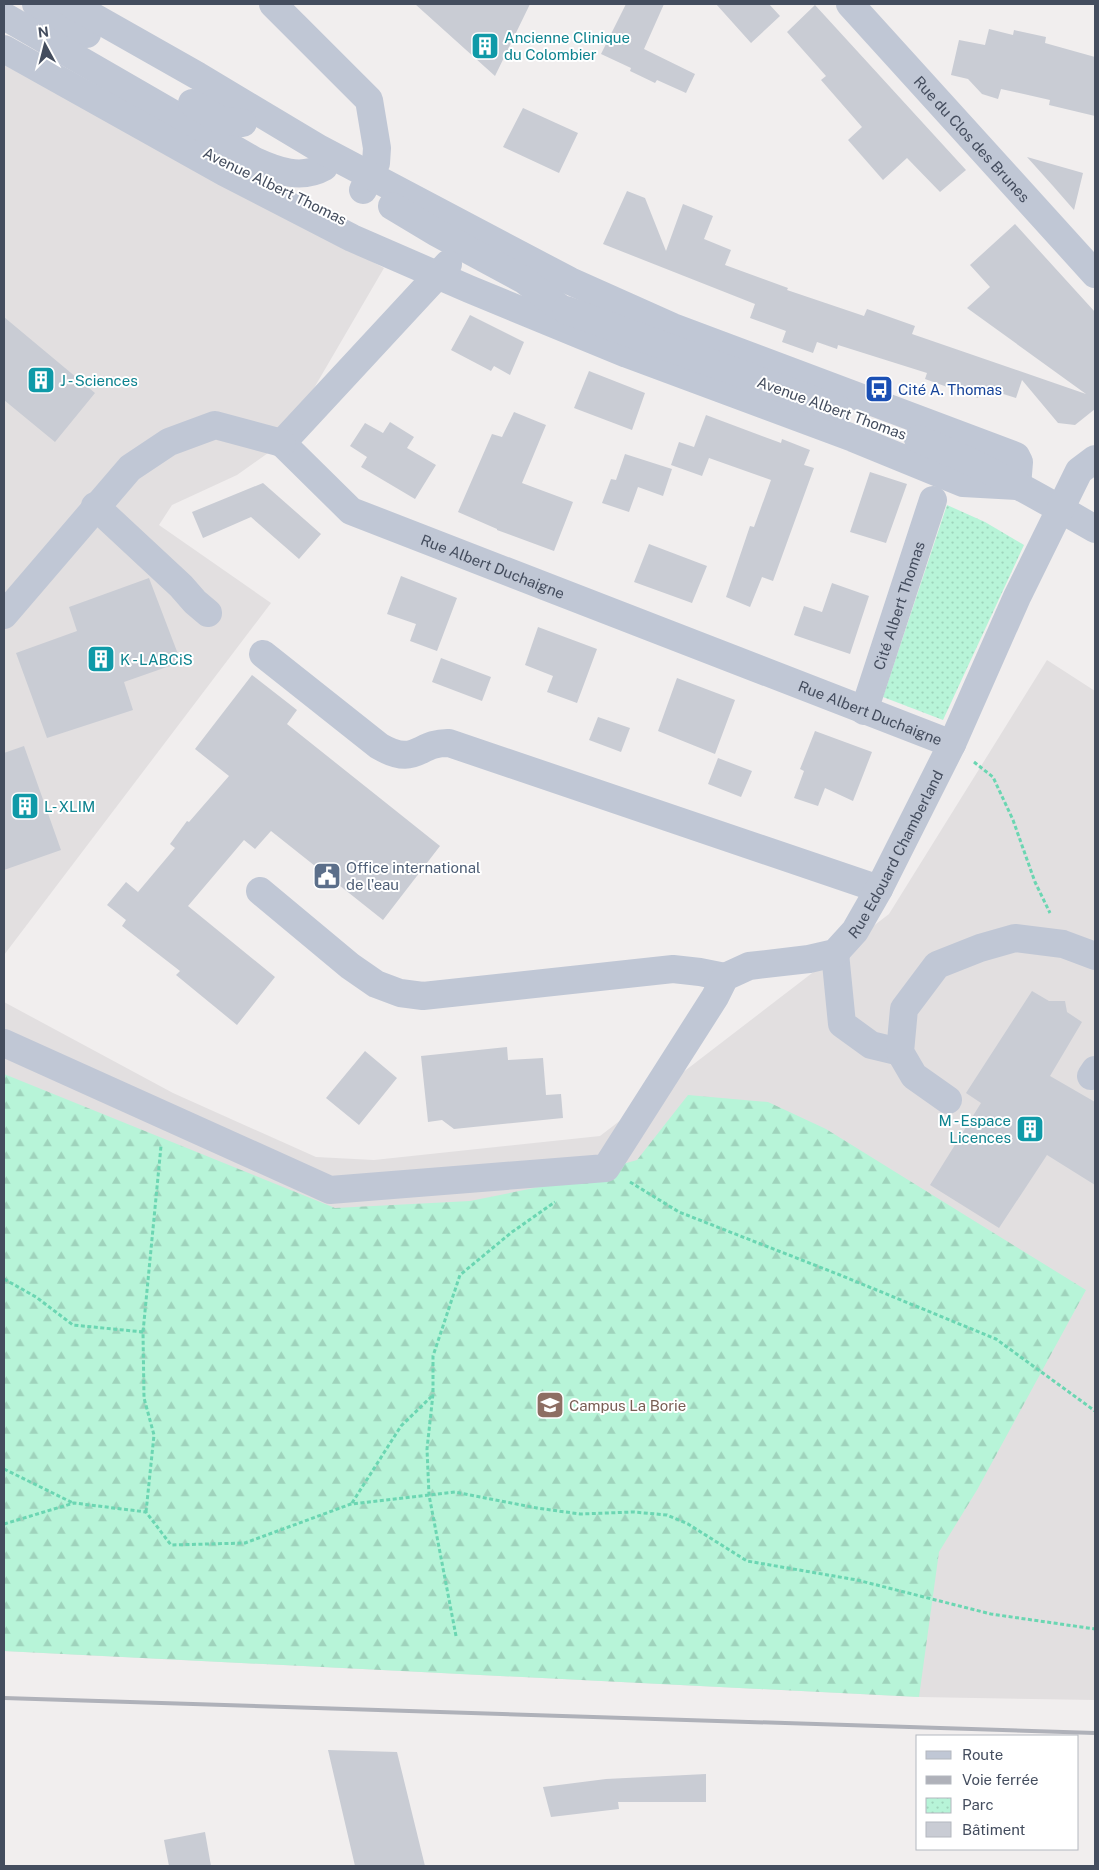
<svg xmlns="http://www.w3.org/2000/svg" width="1099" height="1870" font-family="'Public Sans',sans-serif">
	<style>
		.education { fill: #e2dfe0 }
		.forest { fill: url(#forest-firs) }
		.park { fill: url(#park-dots) }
		.building { fill: #c9ccd4 }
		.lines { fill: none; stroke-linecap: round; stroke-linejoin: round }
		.path { stroke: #6bd6b2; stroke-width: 3; stroke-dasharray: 4 2.5; stroke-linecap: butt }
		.minor { stroke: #c0c7d5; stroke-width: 28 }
		.rail { stroke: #afb1b9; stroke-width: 4 }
		.labels { text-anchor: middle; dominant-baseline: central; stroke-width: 4; stroke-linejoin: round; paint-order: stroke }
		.culture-label { font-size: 15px; fill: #0d838f; stroke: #fff; text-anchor: start }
		.street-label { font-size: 15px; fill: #444d5e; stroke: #fff }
		.transit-label { font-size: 15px; fill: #164399; stroke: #fff; text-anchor: start }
		.service-label { font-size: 15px; fill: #4e5e75; stroke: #fff; text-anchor: start }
		.education-label { font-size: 15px; fill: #785e54; stroke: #fff; text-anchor: start }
	</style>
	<defs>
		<pattern id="forest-firs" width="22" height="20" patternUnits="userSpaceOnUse" patternTransform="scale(1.25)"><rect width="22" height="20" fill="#b7f4d8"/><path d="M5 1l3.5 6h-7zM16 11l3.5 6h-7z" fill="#9fd3bc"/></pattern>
		<pattern id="park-dots" width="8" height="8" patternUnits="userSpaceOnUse" patternTransform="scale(1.25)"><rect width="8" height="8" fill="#b7f4d8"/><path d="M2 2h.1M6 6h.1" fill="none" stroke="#9fd3bc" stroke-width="1.8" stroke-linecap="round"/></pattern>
	</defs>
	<rect width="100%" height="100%" fill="#f1eeee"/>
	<path class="education" d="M4,63L384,268L282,443L237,475L172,505L159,525L271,603L4,955Z
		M1047,660L1095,691V1700L919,1697L4,1651V1002L173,1093L316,1157L374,1160L600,1136L889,914Z"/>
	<path class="forest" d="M4,1074L335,1208L470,1201L549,1185L637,1160L688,1095L768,1102L826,1129L1086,1290L977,1490L939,1552L919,1697L4,1651Z"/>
	<path class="park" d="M947,505L985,522L1024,545L943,720L883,697Z"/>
	<path class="building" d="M415,4H530L495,76Z
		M626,4H664L644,49L695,74L686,93L657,80L655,83L630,71L631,68L601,54Z
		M716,4H769L780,16L751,43Z
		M815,5L966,170L940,192L907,158L883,180L848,140L862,127L821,80L826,76L787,32Z
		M989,29L1013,35L1014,30L1046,37L1045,43L1095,57V116L1049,105L1050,100L1001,89L998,99L982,94L968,79L951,75L959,40L985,45Z
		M523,108L578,133L559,173L503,147Z
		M1027,157L1083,173L1074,210L1053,186Z
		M627,191L645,198L666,251L683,204L713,216L704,239L731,250L725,265L788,288L787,290L864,316L867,309L915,326L912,334L1086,394L967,308L990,287L970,265L1015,224L1095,312V409L1075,425L1058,423L1022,380L1016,398L981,387L978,398L925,379L927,373L838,345L837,349L817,342L813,353L782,342L786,331L750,318L755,304L603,244Z
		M470,315L524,342L510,375L494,366L491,371L451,350Z
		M4,317L95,393L55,442L4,400Z
		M589,371L645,393L632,430L574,408Z
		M514,412L546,425L522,483L573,502L554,551L497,530V529L458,512L492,434L502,437Z
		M706,415L781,443L782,439L810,450L804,465L814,468L773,581L762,577L750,607L726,597L750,526L754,527L771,480L709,458L702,476L671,465L679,442L694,447Z
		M390,422L414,437L407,448L436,465L415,499L361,467L367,457L350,446L365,423L383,433Z
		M625,454L672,469L663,496L638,487L629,512L602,503L611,479L616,480Z
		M870,472L907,484L886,543L850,532Z
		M263,483L321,534L299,559L251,517L203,538L192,512Z
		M649,544L707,566L692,603L634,582Z
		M401,576L457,598L437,651L410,641L416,624L387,614Z
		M149,578L181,662L124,682L133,710L47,738L16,653L77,631L69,607Z
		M832,583L869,596L850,654L794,635L804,606L822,612Z
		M538,627L597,649L577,703L547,692L553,676L525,665Z
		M441,658L491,677L482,701L432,682Z
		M252,675L297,710L287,724L440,846L383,920L271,831L255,849L244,840L188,906L275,977L237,1025L176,975L180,971L122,926L126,920L107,905L126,882L138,892L175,848L170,844L187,821L189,822L229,776L195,749Z
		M677,678L735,700L715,754L658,731Z
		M598,717L630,728L621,752L589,740Z
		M815,731L872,752L853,801L825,788L818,806L794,798L804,771L800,769Z
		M24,746L61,850L4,870V753Z
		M718,758L752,771L741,797L708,784Z
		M1032,991L1049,1001H1065L1067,1012L1082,1022L1050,1076L1095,1102V1185L1047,1155L999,1228L930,1185L981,1103L966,1093Z
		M507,1047L508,1060L543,1058L546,1095L561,1094L563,1118L454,1129L442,1120L428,1122L421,1056Z
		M365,1051L397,1078L359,1125L326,1098Z
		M328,1750L397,1752L425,1866H355Z
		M706,1774V1802H618L619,1809L551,1817L543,1787L606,1779Z
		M205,1832L211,1866H169L164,1840Z"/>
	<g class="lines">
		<path class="path" d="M974,762L993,777L1013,820L1035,882L1050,913
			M630,1182L679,1212L840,1275L996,1339L1095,1411
			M4,1279L36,1297L73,1325L143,1332
			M4,1469L73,1503
			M352,1503L401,1426L433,1395
			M146,1512L154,1435L144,1398L143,1332L161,1146
			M4,1524L74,1503L146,1512L171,1545L245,1543L351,1504L455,1492L537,1508L580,1514L634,1512L667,1515L688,1524L747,1561L857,1580L991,1614L1095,1629
			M456,1636L429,1495L427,1449L433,1394V1356L460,1275L512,1232L555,1202"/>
		<g class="minor">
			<path d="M36,4L87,34"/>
			<path d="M273,4L369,100L377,148L376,163L363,190"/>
			<path id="s1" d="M850,4L1095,274"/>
			<path d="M4,16L255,161C277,171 301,180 324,167"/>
			<path d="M4,49L224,172L352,238L469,289L627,354L853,438L963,483L1017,486L1019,462L1016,456L673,327L570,281L320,149L198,76L71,4"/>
			<path d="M192,103L220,120L243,123"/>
			<path d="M392,206L437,233L524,280L559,307"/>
			<path d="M566,310L838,409"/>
			<path d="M918,439C980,463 1038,496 1095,529"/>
			<path id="s2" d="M282,443L351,511L952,744"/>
			<path d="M282,443L448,264"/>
			<path d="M95,506L181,586L195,602L208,613"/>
			<path d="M4,615L130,468L169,442L215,425L282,443"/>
			<path d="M263,654L379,746C417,768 417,742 449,743L879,889"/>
			<path id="s3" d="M864,711L933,500"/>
			<path d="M260,891L350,966L376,984L400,993L423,996L673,969L700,972L725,977"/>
			<path d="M835,953L842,1024L871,1045L900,1052"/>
			<path id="s4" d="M4,1043L330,1190L606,1168L715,997L725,977L749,966L809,959L835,953L855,931L879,889L952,744L1017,597L1079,471L1095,459"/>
			<path d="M1091,1076L1095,1070"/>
			<path d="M948,1100L914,1076L900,1052L904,1009L937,965L980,948L1015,938L1063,944L1095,956"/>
		</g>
		<path class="rail" d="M4,1698L1095,1733"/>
	</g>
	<defs>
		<symbol id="building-square" viewBox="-11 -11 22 22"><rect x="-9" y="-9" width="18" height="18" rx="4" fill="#0f9aa8" stroke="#fff"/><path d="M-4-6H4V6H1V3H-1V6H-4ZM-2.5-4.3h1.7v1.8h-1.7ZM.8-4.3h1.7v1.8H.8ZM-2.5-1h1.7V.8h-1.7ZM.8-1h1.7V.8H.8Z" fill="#fff"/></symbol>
		<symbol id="bus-square" viewBox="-11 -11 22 22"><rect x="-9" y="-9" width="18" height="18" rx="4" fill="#1a4fb4" stroke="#fff"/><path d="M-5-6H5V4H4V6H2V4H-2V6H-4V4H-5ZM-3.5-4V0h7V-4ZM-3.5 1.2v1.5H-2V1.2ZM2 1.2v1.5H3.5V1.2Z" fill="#fff"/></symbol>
		<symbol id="civic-square" viewBox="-11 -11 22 22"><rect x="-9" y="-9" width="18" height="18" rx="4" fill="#5c6f8a" stroke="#fff"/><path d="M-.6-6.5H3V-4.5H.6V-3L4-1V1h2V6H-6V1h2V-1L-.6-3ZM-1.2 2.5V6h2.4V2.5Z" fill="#fff"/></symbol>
		<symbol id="university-square" viewBox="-11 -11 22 22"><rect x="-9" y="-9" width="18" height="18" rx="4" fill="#8d6e63" stroke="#fff"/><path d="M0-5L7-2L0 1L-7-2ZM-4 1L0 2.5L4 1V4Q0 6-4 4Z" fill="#fff"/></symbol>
	</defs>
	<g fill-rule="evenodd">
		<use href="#building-square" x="469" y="30" width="32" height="32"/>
		<use href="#building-square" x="25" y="364" width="32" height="32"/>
		<use href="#bus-square" x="863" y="373" width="32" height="32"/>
		<use href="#building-square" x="85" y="643" width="32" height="32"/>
		<use href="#building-square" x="9" y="790" width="32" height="32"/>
		<use href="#civic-square" x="311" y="860" width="32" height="32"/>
		<use href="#building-square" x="1014" y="1113" width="32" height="32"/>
		<use href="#university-square" x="534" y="1389" width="32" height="32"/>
	</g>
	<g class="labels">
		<g class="culture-label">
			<text x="504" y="37">Ancienne Clinique<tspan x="504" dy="17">du Colombier</tspan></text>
			<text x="60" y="380">J - Sciences</text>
			<text x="120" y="659">K - LABCiS</text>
			<text x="44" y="806">L- XLIM</text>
			<text x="1011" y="1120" text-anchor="end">M - Espace<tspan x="1011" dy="17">Licences</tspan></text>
		</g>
		<g class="street-label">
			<text stroke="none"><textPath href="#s1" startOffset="182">Rue du Clos des Brunes</textPath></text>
			<text transform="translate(275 186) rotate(26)">Avenue Albert Thomas</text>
			<text transform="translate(832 408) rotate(20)">Avenue Albert Thomas</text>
			<text stroke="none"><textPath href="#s2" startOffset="249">Rue Albert Duchaigne</textPath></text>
			<text stroke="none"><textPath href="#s3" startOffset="111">Cité Albert Thomas</textPath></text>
			<text stroke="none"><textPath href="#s2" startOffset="654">Rue Albert Duchaigne</textPath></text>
			<text stroke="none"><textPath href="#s4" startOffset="1090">Rue Edouard Chamberland</textPath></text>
		</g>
		<g class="transit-label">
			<text x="898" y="389">Cité A. Thomas</text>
		</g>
		<g class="service-label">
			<text x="346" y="867">Office international<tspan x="346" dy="17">de l'eau</tspan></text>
		</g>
		<g class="education-label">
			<text x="569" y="1405">Campus La Borie</text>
		</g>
	</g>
	<rect width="1099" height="1870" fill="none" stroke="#444d5e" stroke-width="10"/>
	<rect x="916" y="1735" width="162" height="115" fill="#ffffff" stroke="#b4b8bf"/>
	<rect x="926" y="1751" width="25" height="8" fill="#c0c7d5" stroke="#b4b8bf"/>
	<text x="962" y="1760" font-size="15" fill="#444d5e">Route</text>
	<rect x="926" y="1776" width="25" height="8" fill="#afb1b9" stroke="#b4b8bf"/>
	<text x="962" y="1785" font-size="15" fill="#444d5e">Voie ferrée</text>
	<rect x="926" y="1798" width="25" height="15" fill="url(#park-dots)" stroke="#b4b8bf"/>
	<text x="962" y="1810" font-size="15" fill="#444d5e">Parc</text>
	<rect x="926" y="1822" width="25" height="15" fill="#c9ccd4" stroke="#b4b8bf"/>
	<text x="962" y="1835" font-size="15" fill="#444d5e">Bâtiment</text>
	<g transform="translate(45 45) rotate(353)" stroke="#ffffff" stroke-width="4" paint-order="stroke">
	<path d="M0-4L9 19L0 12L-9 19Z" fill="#444d5e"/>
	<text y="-8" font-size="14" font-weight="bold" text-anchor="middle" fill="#444d5e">N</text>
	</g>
</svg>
